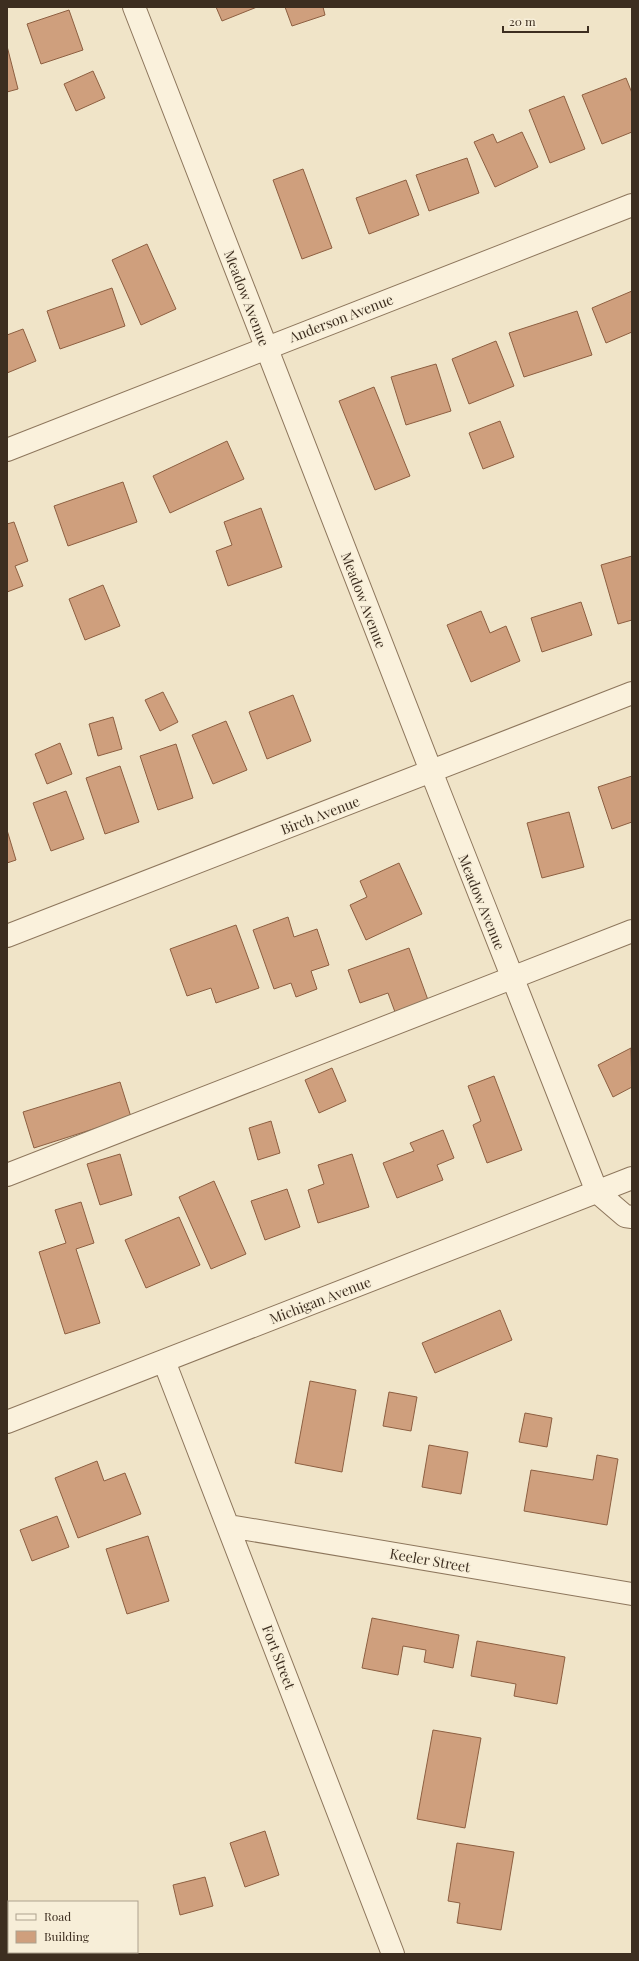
<svg xmlns="http://www.w3.org/2000/svg" width="639" height="1961" font-family="'Playfair Display',serif">
	<style>
		.building { fill: #cf9f7d; stroke: #8d5f41 }
		.lines { fill: none; stroke-linecap: round; stroke-linejoin: round }
		.minor-casing { stroke: #8d765c; stroke-width: 24 }
		.minor { stroke: #faf1dc; stroke-width: 22 }
		.labels { text-anchor: middle; dominant-baseline: central; stroke-width: 3; stroke-linejoin: round; paint-order: stroke }
		.street-label { font-size: 14px; fill: #3d2e20; stroke: #f7eed8 }
	</style>
	<rect width="100%" height="100%" fill="#f0e4c8"/>
	<path class="building" d="M216,7H257L222,21Z
		M285,7H323L325,15L292,26Z
		M69,10L83,50L41,64L27,24Z
		M7,46L18,89L7,92Z
		M93,71L105,98L76,111L64,84Z
		M626,78L632,93V132L602,144L582,95Z
		M564,96L585,149L550,163L529,110Z
		M522,132L538,167L495,187L474,142L493,134L497,143Z
		M467,158L479,193L429,211L416,175Z
		M303,169L332,248L302,259L273,180Z
		M406,180L419,215L369,234L356,198Z
		M147,244L176,309L141,325L112,260Z
		M112,288L125,326L60,349L47,311Z
		M632,291V332L606,343L592,308Z
		M577,311L592,355L524,377L509,333Z
		M23,329L36,361L7,373V335Z
		M496,341L514,386L469,404L452,359Z
		M436,364L451,411L406,425L391,377Z
		M374,387L410,476L375,490L339,401Z
		M500,421L514,457L483,469L469,433Z
		M227,441L244,479L170,513L153,476Z
		M123,482L137,522L68,546L54,506Z
		M261,508L282,567L228,586L216,551L232,545L224,522Z
		M14,522L28,561L15,566L23,586L7,592V524Z
		M632,556V620L618,624L601,565Z
		M103,585L120,626L85,640L69,599Z
		M581,602L592,635L542,652L531,618Z
		M481,611L490,633L506,626L520,661L471,682L447,625Z
		M163,692L178,722L160,731L145,700Z
		M293,695L311,741L267,759L249,712Z
		M113,717L122,749L98,756L89,724Z
		M226,721L247,770L213,784L192,735Z
		M60,743L72,774L47,784L35,754Z
		M176,744L193,798L158,810L140,756Z
		M120,766L139,822L105,834L86,778Z
		M632,776V822L612,829L598,787Z
		M66,791L84,839L51,851L33,803Z
		M569,812L584,867L542,878L527,823Z
		M7,830L16,860L7,863Z
		M399,863L422,914L366,940L350,905L367,897L360,881Z
		M288,917L294,937L317,929L329,965L311,971L317,989L296,997L291,983L274,989L253,930Z
		M236,925L259,988L216,1003L211,988L187,996L170,949Z
		M409,948L428,1000L395,1012L388,993L360,1003L348,970Z
		M631,1048L632,1087L613,1097L598,1065Z
		M332,1068L346,1101L319,1113L305,1080Z
		M494,1076L522,1150L487,1163L473,1125L481,1121L468,1086Z
		M120,1082L131,1117L34,1148L23,1112Z
		M271,1121L280,1153L258,1160L249,1128Z
		M443,1130L454,1158L437,1165L443,1180L397,1198L383,1163L414,1151L410,1143Z
		M120,1154L132,1195L100,1205L87,1164Z
		M352,1154L369,1207L318,1223L308,1190L324,1184L318,1165Z
		M214,1181L246,1254L211,1269L179,1197Z
		M287,1189L300,1227L265,1240L251,1201Z
		M81,1202L94,1243L76,1249L100,1323L65,1334L39,1252L66,1243L55,1210Z
		M179,1217L200,1265L146,1288L125,1240Z
		M500,1310L512,1340L435,1373L422,1343Z
		M310,1381L356,1390L342,1472L295,1463Z
		M389,1392L417,1397L411,1431L383,1426Z
		M525,1413L552,1418L547,1447L519,1442Z
		M429,1445L468,1452L461,1494L422,1487Z
		M597,1455L618,1459L607,1525L524,1511L531,1470L593,1480Z
		M97,1461L104,1481L125,1473L141,1514L78,1538L55,1478Z
		M57,1516L69,1547L32,1561L20,1530Z
		M148,1536L169,1601L127,1614L106,1549Z
		M372,1618L459,1635L453,1668L424,1662L426,1650L403,1646L398,1675L362,1668Z
		M477,1641L565,1657L557,1704L514,1696L516,1684L471,1676Z
		M433,1730L481,1738L465,1828L417,1819Z
		M265,1831L279,1875L245,1887L230,1843Z
		M457,1843L514,1852L501,1930L457,1923L460,1903L448,1901Z
		M205,1877L213,1906L180,1915L173,1885Z"/>
	<g class="lines">
		<defs>
			<path id="minor" d="M134,7L431,771L597,1192L625,1216L632,1217
				M7,450L632,205
				M7,936L632,693
				M7,1175L632,931
				M164,1361L393,1954
				M7,1422L632,1178
				M229,1526L632,1594"/>
		</defs>
		<use href="#minor" class="minor-casing"/>
		<use href="#minor" class="minor"/>
	</g>
	<g class="labels">
		<g class="street-label">
			<text transform="translate(247 298) rotate(69)">Meadow Avenue</text>
			<text transform="translate(341 318) rotate(-21)">Anderson Avenue</text>
			<text transform="translate(364 600) rotate(69)">Meadow Avenue</text>
			<text transform="translate(320 815) rotate(-21)">Birch Avenue</text>
			<text transform="translate(482 902) rotate(68)">Meadow Avenue</text>
			<text transform="translate(320 1300) rotate(-21)">Michigan Avenue</text>
			<text transform="translate(430 1560) rotate(10)">Keeler Street</text>
			<text transform="translate(279 1657) rotate(69)">Fort Street</text>
		</g>
	</g>
	<rect width="639" height="1961" fill="none" stroke="#3d2e20" stroke-width="16"/>
	<rect x="8" y="1901" width="130" height="52" fill="#f7eed8" stroke="#ada18e"/>
	<rect x="16" y="1914" width="20" height="6" fill="#faf1dc" stroke="#ada18e"/>
	<text x="44" y="1921" font-size="12" fill="#3d2e20">Road</text>
	<rect x="16" y="1931" width="20" height="12" fill="#cf9f7d" stroke="#ada18e"/>
	<text x="44" y="1941" font-size="12" fill="#3d2e20">Building</text>
	<path d="M503 26v6h85v-6" fill="none" stroke="#3d2e20" stroke-width="2"/>
	<text x="509" y="26" font-size="12" fill="#3d2e20" stroke="#f7eed8" stroke-width="3" paint-order="stroke">20 m</text>
</svg>
